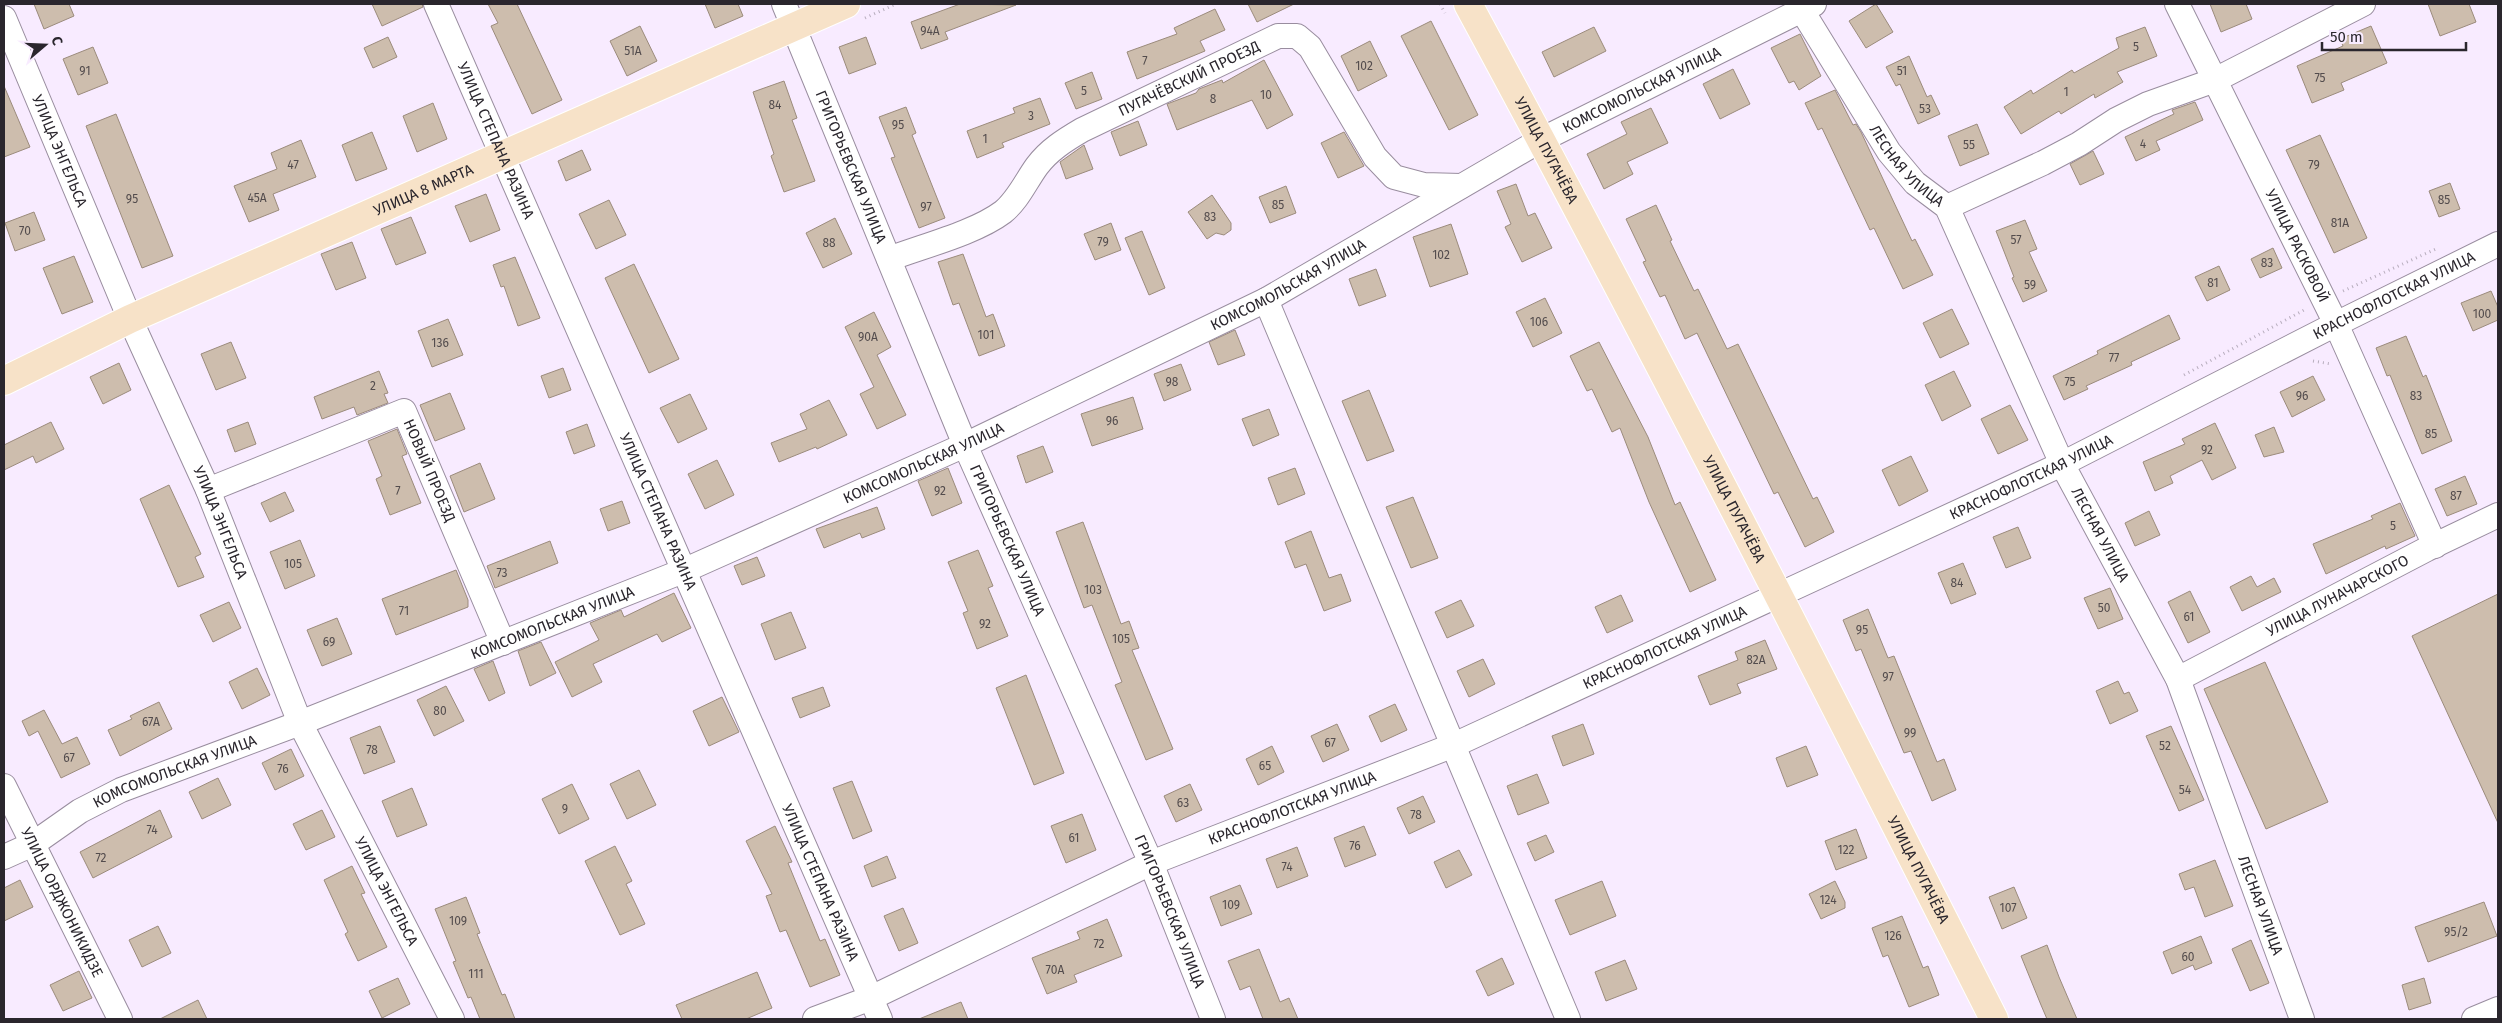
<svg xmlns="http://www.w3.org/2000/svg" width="2502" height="1023" font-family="'Fira Sans',sans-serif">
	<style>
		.building { fill: #cdbdad; stroke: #9b8b7c }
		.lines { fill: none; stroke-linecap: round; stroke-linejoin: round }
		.minor-casing { stroke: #998d9f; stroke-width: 26 }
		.major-casing { stroke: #fff; stroke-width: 30 }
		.path { stroke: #b8aebe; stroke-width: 3; stroke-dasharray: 1 4; stroke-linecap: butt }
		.minor { stroke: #fff; stroke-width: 24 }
		.major { stroke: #f7e2c8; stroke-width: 28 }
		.labels { text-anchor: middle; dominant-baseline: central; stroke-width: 4; stroke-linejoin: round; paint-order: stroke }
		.number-label { font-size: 12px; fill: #534c4d }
		.street-label { font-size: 15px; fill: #2a262d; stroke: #f8ebff }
	</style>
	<rect width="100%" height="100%" fill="#f8ebff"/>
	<path class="building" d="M34,4H69L74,16L44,29Z
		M372,4H422L423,7L382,26Z
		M488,4H517L562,100L532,114L491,26L498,23Z
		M705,4H738L743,16L715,28Z
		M960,4L1016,5L945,32L948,39L921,49L911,22Z
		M1248,4H1294L1257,22Z
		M1876,4L1893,32L1866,48L1849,21Z
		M2210,4H2246L2252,19L2221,32Z
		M2428,4H2469L2476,22L2440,36Z
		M1215,9L1225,30L1200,41L1205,51L1137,79L1127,52L1177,34L1174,28Z
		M1431,21L1478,115L1449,130L1401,36Z
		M640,26L657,61L627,76L610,41Z
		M2371,26L2387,63L2341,83L2344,90L2312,103L2297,66L2343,46L2340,39Z
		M1594,27L1606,51L1554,77L1542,52Z
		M2145,27L2157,56L2117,72L2123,82L2095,98L2094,94L2061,114L2059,111L2021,134L2004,107L2031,90L2033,94L2072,70L2074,73L2119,48L2116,38Z
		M1800,34L1821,76L1799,90L1794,81L1789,83L1771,48Z
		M388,37L397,57L373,68L364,48Z
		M866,37L876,64L849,74L839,47Z
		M1370,41L1387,76L1358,91L1341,56Z
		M93,47L108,83L78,95L63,59Z
		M1909,56L1927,97L1931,95L1940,114L1918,124L1900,84L1896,86L1886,67Z
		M1264,60L1293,115L1267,129L1252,100L1177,130L1167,104L1196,93L1199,89L1222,80L1223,83Z
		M1733,69L1750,104L1720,119L1703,84Z
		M1092,72L1102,99L1076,109L1065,83Z
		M784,81L797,118L792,120L815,181L784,192L771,156L774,154L753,92Z
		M4,86L30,147L4,157Z
		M1835,90L1853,125L1856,124L1861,132L1912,241L1915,239L1933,275L1903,289L1874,228L1870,230L1822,128L1818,130L1805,103Z
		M1040,98L1050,124L1002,143L1004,147L977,158L967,131L1015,113L1013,108Z
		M2195,102L2203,120L2156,141L2160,150L2136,161L2125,137L2174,114L2172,110Z
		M433,103L447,139L417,152L403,116Z
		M906,107L916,133L912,135L945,218L919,228L891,158L895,157L879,117Z
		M1651,108L1668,143L1627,162L1633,174L1604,189L1587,154L1627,134L1621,122Z
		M116,114L173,256L142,268L86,126Z
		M1138,121L1147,145L1120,156L1111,132Z
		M1977,124L1989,154L1960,166L1948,136Z
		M372,132L387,169L356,181L342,145Z
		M1344,132L1364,166L1338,178L1321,143Z
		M2320,135L2367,238L2334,253L2286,150Z
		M301,140L316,177L273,194L279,210L249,222L234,186L277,169L271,153Z
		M1084,145L1093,169L1066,179L1060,162Z
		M582,150L591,170L566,181L558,161Z
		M2093,151L2104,174L2080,185L2070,164Z
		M2450,183L2460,209L2439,217L2429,191Z
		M1516,184L1528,216L1535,213L1552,248L1522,262L1505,227L1511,224L1497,191Z
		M1286,186L1296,213L1270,223L1259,197Z
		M486,194L500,230L470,242L455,206Z
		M1212,195L1231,223V230L1224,235L1216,233L1207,239L1188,212Z
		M609,200L626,235L596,249L579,214Z
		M1656,205L1672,240L1670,241L1694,291L1698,289L1727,349L1738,344L1813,499L1817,497L1834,532L1805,547L1778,492L1774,494L1697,333L1685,339L1665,295L1660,297L1643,262L1646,261L1626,219Z
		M34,212L45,240L15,251L5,223Z
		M411,217L426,253L396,265L381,229Z
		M835,218L852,254L823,268L806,233Z
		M2025,220L2037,249L2029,252L2047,291L2023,302L2012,278L2014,277L1996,231Z
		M1111,223L1121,250L1095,260L1084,234Z
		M1451,224L1468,274L1430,287L1413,237Z
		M1142,231L1165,288L1149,295L1125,238Z
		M352,242L366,278L336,290L321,254Z
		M2273,248L2282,268L2260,278L2251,259Z
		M963,254L986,317L993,314L1005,346L979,356L959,303L953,305L938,262Z
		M74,256L93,302L62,314L43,268Z
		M515,257L540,318L518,326L504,286L501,287L493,265Z
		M634,264L679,359L649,373L605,278Z
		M2219,266L2230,290L2207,301L2195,277Z
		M1376,269L1386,296L1359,306L1349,279Z
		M2491,291L2498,307V320L2473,331L2461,303Z
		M1545,298L1562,333L1533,347L1516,312Z
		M1952,309L1969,344L1940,358L1923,323Z
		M874,312L891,347L877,355L906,415L877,429L860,394L874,387L845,327Z
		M2169,315L2180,339L2131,362L2132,365L2086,386L2088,389L2064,400L2053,376L2098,354L2097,351Z
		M448,319L463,355L432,367L418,331Z
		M1235,330L1245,355L1218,365L1209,342Z
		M2406,336L2423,377L2426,375L2452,441L2422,454L2390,375L2387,376L2376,348Z
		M231,342L246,378L216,390L201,354Z
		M1599,342L1648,437L1675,505L1680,502L1716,580L1690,592L1649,502L1620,428L1612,432L1592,389L1587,391L1570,356Z
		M119,363L131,390L103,404L90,377Z
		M1181,364L1191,390L1164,401L1154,374Z
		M563,368L571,390L549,398L541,376Z
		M379,371L388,393L384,394L388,403L357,415L354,407L322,419L314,397Z
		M1954,371L1971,406L1942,421L1925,385Z
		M2313,376L2325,400L2292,417L2280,392Z
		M1369,390L1394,451L1367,461L1342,401Z
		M450,393L465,429L435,441L420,405Z
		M690,394L707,429L678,443L660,408Z
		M1133,397L1143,429L1092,446L1081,414Z
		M829,400L847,435L817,449L816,447L779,462L771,443L807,429L800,414Z
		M2010,405L2028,440L1998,454L1981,419Z
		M1269,409L1279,435L1253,446L1242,419Z
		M51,422L64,449L36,463L33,456L4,470V445Z
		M248,422L256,444L235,452L227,430Z
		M2215,423L2236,468L2212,480L2202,460L2170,476L2173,483L2155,491L2143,462L2185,444L2182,439Z
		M587,424L595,446L574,454L566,432Z
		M2274,427L2284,452L2264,457L2255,435Z
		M397,429L407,454L402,456L421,503L390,515L376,479L382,476L368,441Z
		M1043,446L1053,472L1026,483L1017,456Z
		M1911,456L1928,491L1899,506L1882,470Z
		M717,460L734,495L705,509L688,474Z
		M480,463L495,499L464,512L450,476Z
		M948,468L962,503L932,516L918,481Z
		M1295,468L1305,494L1278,505L1268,478Z
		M2465,476L2477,504L2447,516L2435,489Z
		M169,485L201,554L195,557L204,577L178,587L140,499Z
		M285,492L294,511L270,522L261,503Z
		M1413,497L1438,558L1411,568L1386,507Z
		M622,501L630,523L608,531L600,509Z
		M2400,503L2415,536L2386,549L2385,546L2326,574L2313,544L2373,519L2371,516Z
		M877,507L885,529L862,538L860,533L824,548L816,529Z
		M2149,511L2160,535L2135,546L2125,523Z
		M1083,522L1121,624L1129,621L1139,648L1132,650L1173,749L1146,760L1115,685L1122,682L1092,605L1084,608L1056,532Z
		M2018,527L2031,558L2006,568L1993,537Z
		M1311,531L1329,578L1341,574L1351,601L1324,611L1306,564L1295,568L1285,542Z
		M300,540L315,576L285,589L270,552Z
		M550,541L558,563L495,588L487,566Z
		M978,550L993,586L988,588L1008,636L977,649L963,613L968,611L948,562Z
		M757,557L765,576L742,585L734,566Z
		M1963,563L1976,594L1951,604L1938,573Z
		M456,570L468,600V607L396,635L382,599Z
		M2251,576L2257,587L2274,578L2281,592L2242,611L2230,587Z
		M2110,588L2123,619L2098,629L2084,598Z
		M2190,591L2210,632L2188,643L2168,602Z
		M674,593L691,628L662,642L657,634L593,664L602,682L572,697L555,662L599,640L590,623L621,610L624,617Z
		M2498,594V823L2412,636Z
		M1621,595L1633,621L1607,633L1595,607Z
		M1461,600L1474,626L1447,638L1435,612Z
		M229,602L241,628L213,642L200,615Z
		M1868,609L1888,658L1894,656L1937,762L1944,759L1956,790L1932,801L1911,751L1904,753L1861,649L1856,651L1843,620Z
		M791,612L806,648L775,660L761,624Z
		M337,618L352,654L322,666L307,630Z
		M1765,640L1777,669L1737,684L1741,693L1710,705L1698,676L1738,660L1735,652Z
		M541,642L556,673L530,686L518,651Z
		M1483,659L1495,684L1469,697L1457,671Z
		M493,661L505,693L489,701L474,669Z
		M2265,662L2328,802L2266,829L2204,689Z
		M257,668L270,695L242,709L229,682Z
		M1026,675L1064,773L1034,785L996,688Z
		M2118,681L2124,694L2129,692L2138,711L2110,724L2096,691Z
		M446,686L464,721L434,736L417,700Z
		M823,687L830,706L800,718L792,698Z
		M722,697L739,732L709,746L693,711Z
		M159,702L172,729L120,756L108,730L132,719L130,716Z
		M1395,704L1407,730L1381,742L1369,716Z
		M44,710L62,744L77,737L90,764L61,778L38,731L29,736L22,721Z
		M1337,724L1349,750L1323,762L1311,736Z
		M1583,724L1594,754L1563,766L1552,736Z
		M380,726L395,762L364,774L350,738Z
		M2171,726L2204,800L2179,811L2146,736Z
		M1272,746L1284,772L1258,785L1246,759Z
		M1806,746L1818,775L1787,787L1776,758Z
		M291,749L304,776L275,790L262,763Z
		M639,770L656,805L627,819L610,784Z
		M1537,774L1549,803L1518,815L1507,786Z
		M218,778L231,805L202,819L189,792Z
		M852,781L872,831L853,839L833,788Z
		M572,784L589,819L559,834L542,799Z
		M1190,784L1202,810L1176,822L1164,796Z
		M412,788L427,825L397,837L382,801Z
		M1423,796L1435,822L1409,834L1397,808Z
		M160,810L172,837L93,878L80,852Z
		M322,810L335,837L306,850L293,824Z
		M1082,814L1096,850L1066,863L1051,826Z
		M775,826L792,862L788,863L820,941L825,939L840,975L810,987L786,930L780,932L766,896L772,894L746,841Z
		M1364,826L1376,855L1345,867L1334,838Z
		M1856,829L1867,858L1836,870L1825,841Z
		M1546,835L1554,852L1535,861L1527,843Z
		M615,846L632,881L626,884L645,924L620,935L585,861Z
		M1297,847L1308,876L1277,888L1266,859Z
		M1459,850L1472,875L1446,888L1434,862Z
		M887,856L896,878L872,887L864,866Z
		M2215,860L2233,906L2205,917L2194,887L2185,890L2179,874Z
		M352,866L365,893L361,894L387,947L358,961L345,934L348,932L324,880Z
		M20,880L33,907L4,921V888Z
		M1602,881L1616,916L1570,935L1555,900Z
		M1835,881L1845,902V908L1821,919L1809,894Z
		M1240,885L1252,914L1221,926L1210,897Z
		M2014,887L2027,918L2002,929L1989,897Z
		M466,897L480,933L477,934L502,995L505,994L515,1019H480L471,997L468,998L453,962L456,961L435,909Z
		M2484,902L2497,936L2428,962L2415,927Z
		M903,908L918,943L899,951L884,916Z
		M1902,916L1923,968L1928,966L1939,995L1909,1007L1888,955L1883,957L1872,928Z
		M1107,919L1122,956L1074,975L1077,982L1047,994L1032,958L1080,939L1077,932Z
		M158,926L171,953L142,967L129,940Z
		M2201,936L2212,963L2195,970L2193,965L2172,974L2163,952Z
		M2251,940L2269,983L2250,991L2232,949Z
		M2047,945L2059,977L2077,1019H2047L2041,1005L2021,956Z
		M1259,949L1280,1002L1289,998L1298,1019H1263L1250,986L1240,990L1228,961Z
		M1502,958L1514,984L1488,996L1476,971Z
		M1625,960L1637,989L1606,1001L1595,972Z
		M79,971L92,998L63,1011L50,985Z
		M757,972L772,1008L746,1019H682L676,1005Z
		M398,978L410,1004L382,1018L369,991Z
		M2424,978L2431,1003L2409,1010L2402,985Z
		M198,1000L207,1019H160Z
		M961,1002L968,1019H919Z"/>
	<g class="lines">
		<defs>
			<g id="minor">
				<path id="s1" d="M436,4L880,1019"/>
				<path id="s2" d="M784,4L965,445L1151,863L1213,1019"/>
				<path id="s3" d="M1798,4L1889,152L1915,183L1947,207L2062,464L2178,679L2302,1019"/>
				<path id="s4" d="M2177,4L2336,324L2435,546"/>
				<path id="s5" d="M4,18L130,319L208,490L300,723L452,1019"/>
				<path d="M1947,207L2043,163L2079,144L2116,120L2148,104L2215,80L2363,4"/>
				<path id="s6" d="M889,259C923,246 975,233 1003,212C1018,200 1026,181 1037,166C1049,150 1065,140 1082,130L1278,36H1297L1310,47L1375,157L1394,177L1424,185L1461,186"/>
				<path d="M1266,300L1568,1019"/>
				<path id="s7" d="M208,490L404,411L503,643"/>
				<path id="s8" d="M2178,679L2427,549L2498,515"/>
				<path id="s9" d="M4,786L120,1019"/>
				<path id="s10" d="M4,857L33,844L80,811L121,790L300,723L683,571L965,445L1266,300L1541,140L1814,4"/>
				<path id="s11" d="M815,1019L871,998L1151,863L1454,745L2062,464L2336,324L2498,244"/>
				<path d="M2474,1019L2498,1009"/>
			</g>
			<g id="major">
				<path id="s12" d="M1468,4C1649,339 1822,679 1994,1019"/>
				<path id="s13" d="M4,381L130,319L846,4"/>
			</g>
		</defs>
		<use href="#minor" class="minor-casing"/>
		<use href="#major" class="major-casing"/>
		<path class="path" d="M1440,4L1445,13
			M865,18L896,4
			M2343,291L2438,248
			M2313,361L2331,364
			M2184,375L2306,309"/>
		<use href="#minor" class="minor"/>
		<use href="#major" class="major"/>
	</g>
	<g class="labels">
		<g class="number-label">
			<text x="930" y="31">94А</text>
			<text x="2136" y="47">5</text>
			<text x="633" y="51">51А</text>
			<text x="1145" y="61">7</text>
			<text x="1364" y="66">102</text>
			<text x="85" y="71">91</text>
			<text x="1902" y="71">51</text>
			<text x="2320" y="78">75</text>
			<text x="1084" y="91">5</text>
			<text x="2066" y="92">1</text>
			<text x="1266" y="95">10</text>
			<text x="1213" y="99">8</text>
			<text x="775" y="105">84</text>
			<text x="1925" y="109">53</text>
			<text x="1031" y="116">3</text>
			<text x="898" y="125">95</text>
			<text x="985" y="139">1</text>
			<text x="2143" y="144">4</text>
			<text x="1969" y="145">55</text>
			<text x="293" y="165">47</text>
			<text x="2314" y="165">79</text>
			<text x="257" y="198">45А</text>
			<text x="132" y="199">95</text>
			<text x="2444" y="200">85</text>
			<text x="1278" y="205">85</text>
			<text x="926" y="207">97</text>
			<text x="1210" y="217">83</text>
			<text x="2340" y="223">81А</text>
			<text x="25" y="231">70</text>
			<text x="2016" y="240">57</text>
			<text x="1103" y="242">79</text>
			<text x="829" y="243">88</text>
			<text x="1441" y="255">102</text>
			<text x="2267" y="263">83</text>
			<text x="2213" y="283">81</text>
			<text x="2030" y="285">59</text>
			<text x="2482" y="314">100</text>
			<text x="1539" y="322">106</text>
			<text x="986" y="335">101</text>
			<text x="868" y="337">90А</text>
			<text x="440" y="343">136</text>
			<text x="2114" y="358">77</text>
			<text x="1172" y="382">98</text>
			<text x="2070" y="382">75</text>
			<text x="373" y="386">2</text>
			<text x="2302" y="396">96</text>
			<text x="2416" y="396">83</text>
			<text x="1112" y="421">96</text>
			<text x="2431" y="434">85</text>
			<text x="2207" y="450">92</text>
			<text x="398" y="491">7</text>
			<text x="940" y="491">92</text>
			<text x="2456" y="496">87</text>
			<text x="2393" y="526">5</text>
			<text x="293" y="564">105</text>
			<text x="502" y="573">73</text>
			<text x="1957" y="583">84</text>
			<text x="1093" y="590">103</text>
			<text x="2104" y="608">50</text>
			<text x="404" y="611">71</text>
			<text x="2189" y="617">61</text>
			<text x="985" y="624">92</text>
			<text x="1862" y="630">95</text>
			<text x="1121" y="639">105</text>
			<text x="329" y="642">69</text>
			<text x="1756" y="660">82А</text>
			<text x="1888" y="677">97</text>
			<text x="440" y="711">80</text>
			<text x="151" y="722">67А</text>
			<text x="1910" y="733">99</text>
			<text x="1330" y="743">67</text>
			<text x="2165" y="746">52</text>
			<text x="372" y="750">78</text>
			<text x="69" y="758">67</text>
			<text x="1265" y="766">65</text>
			<text x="283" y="769">76</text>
			<text x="2185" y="790">54</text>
			<text x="1183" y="803">63</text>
			<text x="565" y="809">9</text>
			<text x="1416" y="815">78</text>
			<text x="152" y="830">74</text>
			<text x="1074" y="838">61</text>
			<text x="1355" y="846">76</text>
			<text x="1846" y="850">122</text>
			<text x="101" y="858">72</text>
			<text x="1287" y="867">74</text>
			<text x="1828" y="900">124</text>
			<text x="1231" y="905">109</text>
			<text x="2008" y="908">107</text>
			<text x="458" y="921">109</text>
			<text x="2456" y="932">95/2</text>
			<text x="1893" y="936">126</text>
			<text x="1099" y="944">72</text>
			<text x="2188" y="957">60</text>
			<text x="1055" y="970">70А</text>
			<text x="476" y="974">111</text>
		</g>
		<g class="street-label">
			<text stroke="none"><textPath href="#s6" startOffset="358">ПУГАЧЁВСКИЙ ПРОЕЗД</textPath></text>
			<text stroke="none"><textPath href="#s10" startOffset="1812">КОМСОМОЛЬСКАЯ УЛИЦА</textPath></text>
			<text stroke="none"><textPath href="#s1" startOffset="149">УЛИЦА СТЕПАНА РАЗИНА</textPath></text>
			<text stroke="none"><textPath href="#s5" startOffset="144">УЛИЦА ЭНГЕЛЬСА</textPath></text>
			<text stroke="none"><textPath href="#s12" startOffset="166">УЛИЦА ПУГАЧЁВА</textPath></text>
			<text stroke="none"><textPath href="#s3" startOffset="196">ЛЕСНАЯ УЛИЦА</textPath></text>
			<text stroke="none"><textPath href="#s2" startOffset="176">ГРИГОРЬЕВСКАЯ УЛИЦА</textPath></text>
			<text stroke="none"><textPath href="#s13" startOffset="461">УЛИЦА 8 МАРТА</textPath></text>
			<text stroke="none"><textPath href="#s4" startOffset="270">УЛИЦА РАСКОВОЙ</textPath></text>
			<text stroke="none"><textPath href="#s10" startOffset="1408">КОМСОМОЛЬСКАЯ УЛИЦА</textPath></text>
			<text stroke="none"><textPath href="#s11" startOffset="1738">КРАСНОФЛОТСКАЯ УЛИЦА</textPath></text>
			<text stroke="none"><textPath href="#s10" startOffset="1002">КОМСОМОЛЬСКАЯ УЛИЦА</textPath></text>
			<text stroke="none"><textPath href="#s7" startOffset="276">НОВЫЙ ПРОЕЗД</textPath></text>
			<text stroke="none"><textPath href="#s11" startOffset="1332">КРАСНОФЛОТСКАЯ УЛИЦА</textPath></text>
			<text stroke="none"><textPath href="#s12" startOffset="571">УЛИЦА ПУГАЧЁВА</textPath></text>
			<text stroke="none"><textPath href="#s1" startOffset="554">УЛИЦА СТЕПАНА РАЗИНА</textPath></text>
			<text stroke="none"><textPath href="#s5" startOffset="549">УЛИЦА ЭНГЕЛЬСА</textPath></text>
			<text stroke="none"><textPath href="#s3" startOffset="616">ЛЕСНАЯ УЛИЦА</textPath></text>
			<text stroke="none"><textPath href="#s2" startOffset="581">ГРИГОРЬЕВСКАЯ УЛИЦА</textPath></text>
			<text stroke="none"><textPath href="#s8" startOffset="180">УЛИЦА ЛУНАЧАРСКОГО</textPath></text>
			<text stroke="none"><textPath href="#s10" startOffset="598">КОМСОМОЛЬСКАЯ УЛИЦА</textPath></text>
			<text stroke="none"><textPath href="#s11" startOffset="928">КРАСНОФЛОТСКАЯ УЛИЦА</textPath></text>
			<text stroke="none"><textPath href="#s10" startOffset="192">КОМСОМОЛЬСКАЯ УЛИЦА</textPath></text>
			<text stroke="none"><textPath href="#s11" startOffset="522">КРАСНОФЛОТСКАЯ УЛИЦА</textPath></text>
			<text stroke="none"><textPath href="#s12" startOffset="976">УЛИЦА ПУГАЧЁВА</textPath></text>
			<text stroke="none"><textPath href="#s1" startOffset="959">УЛИЦА СТЕПАНА РАЗИНА</textPath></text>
			<text stroke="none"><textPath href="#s5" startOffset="954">УЛИЦА ЭНГЕЛЬСА</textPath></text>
			<text stroke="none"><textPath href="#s9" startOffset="130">УЛИЦА ОРДЖОНИКИДЗЕ</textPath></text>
			<text stroke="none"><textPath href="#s3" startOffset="1021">ЛЕСНАЯ УЛИЦА</textPath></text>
			<text stroke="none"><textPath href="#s2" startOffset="986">ГРИГОРЬЕВСКАЯ УЛИЦА</textPath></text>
		</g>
	</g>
	<rect width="2502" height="1023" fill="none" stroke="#2a262d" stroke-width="10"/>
	<g transform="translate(45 45) rotate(71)" stroke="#f8ebff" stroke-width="4" paint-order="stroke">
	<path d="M0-4L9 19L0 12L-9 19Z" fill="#2a262d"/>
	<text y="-8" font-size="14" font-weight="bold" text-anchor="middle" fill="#2a262d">С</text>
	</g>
	<path d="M2322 42v8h144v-8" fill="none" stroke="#2a262d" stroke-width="2.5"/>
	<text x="2330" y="42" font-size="15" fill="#2a262d" stroke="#f8ebff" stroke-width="4" paint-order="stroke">50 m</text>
</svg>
